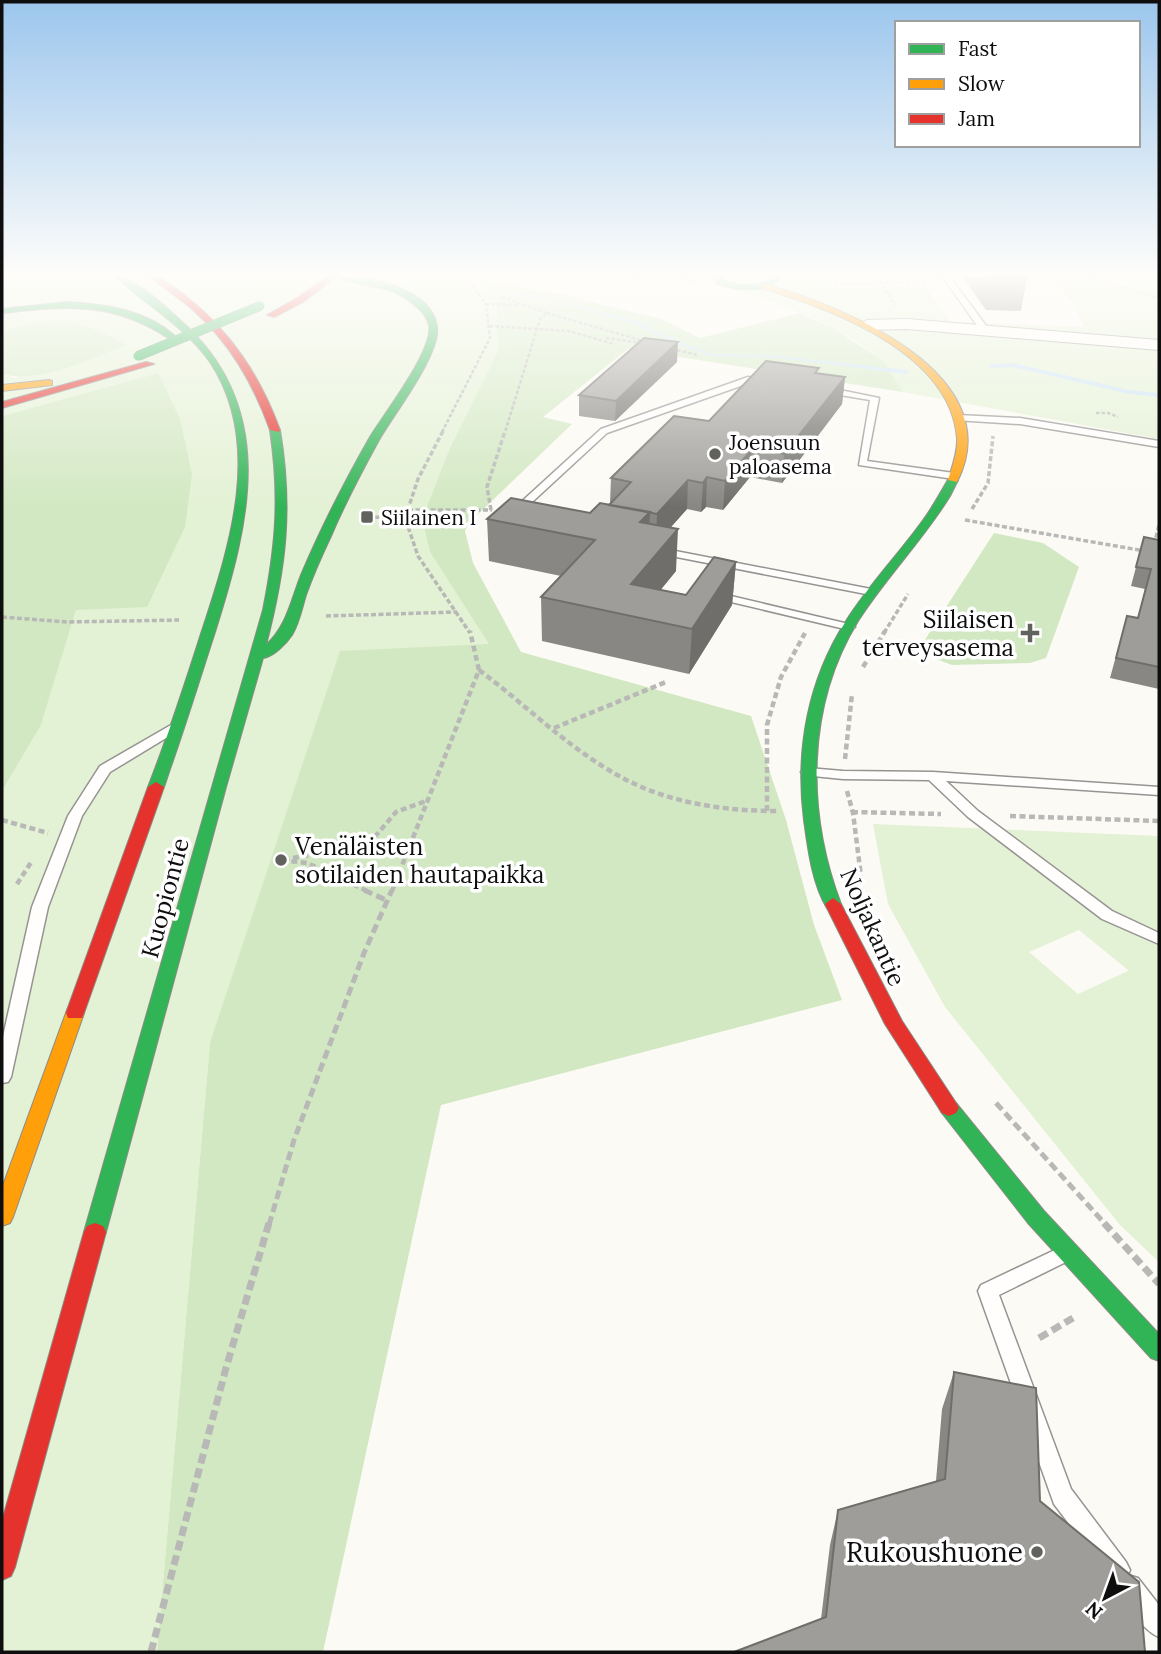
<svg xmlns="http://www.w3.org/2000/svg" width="1161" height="1654" font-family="Lora,serif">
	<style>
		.green { fill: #e3f1d4; fill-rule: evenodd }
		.forest { fill: #d2e8c2 }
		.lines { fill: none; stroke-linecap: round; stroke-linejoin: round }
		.stream { fill: #cae2f5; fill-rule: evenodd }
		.lane-casing { stroke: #959492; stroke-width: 3 }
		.street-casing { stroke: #959492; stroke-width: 2 }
		.fast-casing { stroke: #8c8b88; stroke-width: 2 }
		.slow-casing { stroke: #8c8b88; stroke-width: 2 }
		.jam-casing { stroke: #8c8b88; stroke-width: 2 }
		.path-far4 { stroke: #b8b8b7; stroke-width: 2.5; stroke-dasharray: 3.5 2; stroke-linecap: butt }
		.path-far3 { stroke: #b8b8b7; stroke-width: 3.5; stroke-dasharray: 5 2.5; stroke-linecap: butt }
		.path-far2 { stroke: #b8b8b7; stroke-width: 4.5; stroke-dasharray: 6 3.5; stroke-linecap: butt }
		.path-far1 { stroke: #b8b8b7; stroke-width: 5; stroke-dasharray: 9 4.5; stroke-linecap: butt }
		.path { stroke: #b8b8b7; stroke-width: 7; stroke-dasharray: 10 5; stroke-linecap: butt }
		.lane { fill: #fffefd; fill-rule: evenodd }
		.street { fill: #fffefd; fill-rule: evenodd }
		.fast { fill: #30b455; fill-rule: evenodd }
		.slow { fill: #ff9f0a; fill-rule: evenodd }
		.jam { fill: #e5322d; fill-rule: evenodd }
		.fast-bridge-casing { stroke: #82827f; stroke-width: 10; stroke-linecap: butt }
		.fast-bridge { stroke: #30b455; stroke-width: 9 }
		.wall { fill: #898784 }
		.shaded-wall { fill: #6f6e6b }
		.building { fill: #9f9d99; stroke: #6f6e6b; stroke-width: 2 }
		.poi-dot { fill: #61615e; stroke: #fff; stroke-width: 2.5 }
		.labels { text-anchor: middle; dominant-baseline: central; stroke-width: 7; stroke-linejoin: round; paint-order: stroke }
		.far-poi-label { font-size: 21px; fill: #0e0e0e; stroke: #fff; text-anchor: start }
		.poi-label { font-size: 24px; fill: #0e0e0e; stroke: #fff; text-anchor: end }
		.street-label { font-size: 24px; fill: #0e0e0e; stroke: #fff }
		.near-poi-label { font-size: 28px; fill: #0e0e0e; stroke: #fff; text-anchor: end }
	</style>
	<rect width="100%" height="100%" fill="#fcfaf4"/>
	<path class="green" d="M2,276H488L495,283L487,289L496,305L498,351L449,450L422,519L430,552L490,644L210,1043L157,1652H2V791L41,725L76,610L158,373L2,416V374L17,378L21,325L2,331Z
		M685,276H918L951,322L1084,327L1076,307L1053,276H1159V439L903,392C895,381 887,366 877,357C824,312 750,295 685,276Z
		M873,824L1159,836V1262L1120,1225L945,1007L888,904ZM1079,930L1128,970V971L1078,994L1029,952Z"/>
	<path class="forest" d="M495,283L564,295L661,319L700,338L800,313L835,329L883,361L903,392L628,349L543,417L572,424L470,522L465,531L473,563L521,652L751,716L786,820L814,925L842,1000L441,1105L323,1652H157L210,1043L340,651L489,644L430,552L422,519L449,450L498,351L496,305L487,289Z
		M69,321L104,333L126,345C91,359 39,384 2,374V331L21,325Z
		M158,373L180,419L192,474L185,527L147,607L76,610L41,725L2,791V416Z
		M994,533L1043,543L1079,567L1046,658L1030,663L952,665L917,652Z"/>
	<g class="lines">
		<path class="stream" d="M500,290L541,296L637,321L682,343L713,354L781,356L906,370L909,372L906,374L781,358L712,356L678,345L633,323L541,298L502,292Z
			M1013,363L1129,390L1159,393V397L1129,394L1013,367L991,368L988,366L991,364Z"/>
		<defs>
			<path id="lane" d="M942,276H949L987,327V331H981Z
				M748,377L767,379L771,381L767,383L752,382L607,433L517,516L508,514L601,429Z
				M825,387L879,398L867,461L954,473L959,476L954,479L859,465L870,400L822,392L821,390Z
				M958,415L1020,418L1159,441V447L1020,424L955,420L954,418Z
				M660,548L871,589L876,592L871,595L656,553L655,551Z
				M714,592L853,625L855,627L849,630L710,597V593Z
				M171,725L177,729L176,732L110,772L82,816L48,907L11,1077L8,1082L2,1083V1041L32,907L68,816L100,766Z
				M808,768L843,771L933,772L1159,787V795L946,781L978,811L1112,911L1159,933V944L1102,919L968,817L929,780L843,779L803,775L801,772Z
				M1061,1247L1068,1249L1071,1255L1068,1261L999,1295L1071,1489L1126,1562L1130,1570L1128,1575L1138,1578L1159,1605V1637C1142,1630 1125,1603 1118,1586L1120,1581L1110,1578L1054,1504L978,1291L981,1285Z"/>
			<path id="street" d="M907,319L1159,340V350L907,329L867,330L859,325L867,320Z"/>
			<path id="fast" d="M115,276C133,276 166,307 180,320C279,407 250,521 215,632C200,678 186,724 170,769L164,787L156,792L148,787C167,739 183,690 199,640C227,554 266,446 210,362C185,326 147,306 115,276Z
				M335,276C367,276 432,287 437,327C441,354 393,415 379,440C362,471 345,503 331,536C322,555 313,575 306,595C302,608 299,624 292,635C286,644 273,657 263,658L226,787L106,1232L103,1238L95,1241L87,1238L84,1232L263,610C276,545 280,497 270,430L275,427L280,430C293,509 286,568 266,645C287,626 291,600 301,575C321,528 345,481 370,437C384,414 434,350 429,325C427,318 423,312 418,308C389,280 364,291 335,276Z
				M712,276H720L723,280C739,286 755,287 771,280L769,276H777L779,281C761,294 737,290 717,284Z
				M68,302C106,304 146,310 175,336L168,338C113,301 64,306 2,313V309Z
				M949,478L958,480L950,496C923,540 886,577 858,621C806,706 806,812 841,904L833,910L827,908C812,883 808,849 804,820C795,750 808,680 846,621C868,586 897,556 921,523C932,509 940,493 949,478Z
				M949,1100L956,1103L1044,1211L1159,1334V1361L1151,1358L1028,1223L942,1113L939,1108L942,1103Z"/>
			<path id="slow" d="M764,284C841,305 1012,374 957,482L948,480C952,467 958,452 957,438C950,352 831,309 761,288Z
				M49,380L52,381V385L2,391V385Z
				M75,1006L82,1008L84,1013L13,1217L10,1223L2,1226V1188L66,1013L68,1008Z"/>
			<path id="jam" d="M149,276C164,276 175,288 187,297C232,333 260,376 280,430L279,432L270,430C253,383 230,343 192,309C178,297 163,288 149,276Z
				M328,276H337L303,302L274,317L267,315L297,298Z
				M146,362L154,364L2,408V402Z
				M156,782L164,787L84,1013L82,1018H68L66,1013L148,787Z
				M833,898L841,904L902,1021L956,1103L959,1108L956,1113L949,1116L942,1113L885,1024L825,904Z
				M95,1223L103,1226L106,1232L15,1567L11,1576L2,1580V1521L84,1232L87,1226Z"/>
		</defs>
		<use href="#lane" class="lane-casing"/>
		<use href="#street" class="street-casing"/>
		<use href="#fast" class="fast-casing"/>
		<use href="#slow" class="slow-casing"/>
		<use href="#jam" class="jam-casing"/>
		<path class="path-far4" d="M631,276L641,281
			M672,276L695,282
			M877,276L895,305
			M1084,276L1159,298
			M829,284L929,282
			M502,297L547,313L540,319L505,432
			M486,304L519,305
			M547,313L647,342
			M490,326L569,331L614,344
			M606,338L642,343
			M672,349L698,355
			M1096,413H1108L1118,417
			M442,432L490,338L486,304L465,276"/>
		<path class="path-far3" d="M443,431L418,479L405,518L418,556L470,633
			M972,509L988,483L993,436
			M408,510H492
			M491,510L487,487L505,431
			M367,517L405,518
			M965,520L1145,551
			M1154,545L1159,525
			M326,616L457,612
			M2,617L67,622L179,620
			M884,633L908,594"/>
		<path class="path-far2" d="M863,667L885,631
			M479,670C526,705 569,749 621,777C668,803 724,811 777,811
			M554,728L666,682
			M845,759L852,694
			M847,791L853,813L861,876
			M767,811V725L781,677L805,633
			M852,812L941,814
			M1010,816L1159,821
			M2,820L48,833
			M17,884L32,861
			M367,891L307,863L281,860L348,849L372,840L396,812L429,800
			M392,891L479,670L470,631"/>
		<path class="path-far1" d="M364,890L388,901
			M996,1103L1106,1225
			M269,1225L294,1140L364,953L392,890"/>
		<path class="path" d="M1104,1223L1159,1284
			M1039,1338L1073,1318
			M151,1652L226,1368L269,1223"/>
		<use href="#lane" class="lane"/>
		<use href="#street" class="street"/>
		<use href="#fast" class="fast"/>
		<use href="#slow" class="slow"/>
		<use href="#jam" class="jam"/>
		<defs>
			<path id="fast-bridge" d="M138,356L260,306"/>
		</defs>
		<use href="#fast-bridge" class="fast-bridge-casing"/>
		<use href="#fast-bridge" class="fast-bridge"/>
	</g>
	<path class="wall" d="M965,276H1026L1027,278L1021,311L986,310L964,279Z
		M677,362L615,421L579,416V395Z
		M818,373L845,377L842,404L782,483L750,477L723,510L706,507L701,512L687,509L670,528L676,571L660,590L686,595L736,562L732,605L689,674L542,641L541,597L561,576L489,561L487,519L590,513L610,503L611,478L709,421Z
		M1144,537L1159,540V689L1110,678L1127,616L1138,618L1145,589L1131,586Z
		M954,1372L1040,1501L1145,1652L821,1619L830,1545L838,1510L936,1481L942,1409Z"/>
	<path class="shaded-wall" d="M678,342L677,362L615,421L616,401Z
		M845,377L842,404L782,483L784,454Z
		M752,449L750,477L723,510L725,481Z
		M707,477L706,507L701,512L703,483Z
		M688,480L687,509L656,544L657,514Z
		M650,512L648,553L640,522Z
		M678,529L676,571L638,618L631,584Z
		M736,562L732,605L689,674L692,629Z"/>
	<path class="building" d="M990,276H1026L1027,278H991Z
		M644,338L678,342L616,401L579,395Z
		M766,361L819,368L815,373L845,377L784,454L752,449L725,481L707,477L703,483L688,480L657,514L609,505L631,482L611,478L674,416L709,421Z
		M511,498L590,513L600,503L650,512L640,522L678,529L631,584L686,595L714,557L736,562L692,629L541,597L595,540L487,519Z
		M1144,537L1159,540V667L1116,658L1127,616L1138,618L1151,569L1136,567Z
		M954,1372L1036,1388L1040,1501L1139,1582L1145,1652H734L826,1617L838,1510L945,1479Z"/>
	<linearGradient id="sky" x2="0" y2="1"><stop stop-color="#9cc6ed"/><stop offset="0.54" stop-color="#fefdfa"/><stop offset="1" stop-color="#fefdfa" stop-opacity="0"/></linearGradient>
	<rect width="1161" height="508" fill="url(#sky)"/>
	<g class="poi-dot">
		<circle cx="715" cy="454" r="7"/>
		<rect x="360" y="510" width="14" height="14" rx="3.5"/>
		<path d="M1026.5 622.5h7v7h7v7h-7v7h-7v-7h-7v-7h7z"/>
		<circle cx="281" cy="860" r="7"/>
		<circle cx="1037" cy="1552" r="7"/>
	</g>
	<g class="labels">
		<g class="far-poi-label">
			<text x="729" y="442">Joensuun<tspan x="729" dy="24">paloasema</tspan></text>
			<text x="381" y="517">Siilainen I</text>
		</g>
		<g class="poi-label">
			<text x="1014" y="619">Siilaisen<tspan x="1014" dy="28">terveysasema</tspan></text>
			<text x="295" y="846" text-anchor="start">Venäläisten<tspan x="295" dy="28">sotilaiden hautapaikka</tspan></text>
		</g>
		<g class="street-label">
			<text transform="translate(165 898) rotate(-75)">Kuopiontie</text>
			<text transform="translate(873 927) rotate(66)">Noljakantie</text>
		</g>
		<g class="near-poi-label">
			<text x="1023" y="1552">Rukoushuone</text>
		</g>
	</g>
	<rect width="1161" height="1654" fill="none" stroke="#0e0e0e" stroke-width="7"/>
	<rect x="895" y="21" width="245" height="126" fill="#ffffff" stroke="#9f9f9f" stroke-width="2"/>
	<rect x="909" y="44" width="35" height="10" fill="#30b455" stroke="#9f9f9f" stroke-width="2"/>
	<text x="958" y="56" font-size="21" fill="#0e0e0e">Fast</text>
	<rect x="909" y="79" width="35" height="10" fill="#ff9f0a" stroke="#9f9f9f" stroke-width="2"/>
	<text x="958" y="91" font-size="21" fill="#0e0e0e">Slow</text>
	<rect x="909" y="114" width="35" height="10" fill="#e5322d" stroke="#9f9f9f" stroke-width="2"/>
	<text x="958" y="126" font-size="21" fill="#0e0e0e">Jam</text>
	<g transform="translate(1105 1598) rotate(221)" stroke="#ffffff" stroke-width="5" paint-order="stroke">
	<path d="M0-5L12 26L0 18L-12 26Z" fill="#0e0e0e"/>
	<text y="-10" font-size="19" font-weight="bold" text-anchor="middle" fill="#0e0e0e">N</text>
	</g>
</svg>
